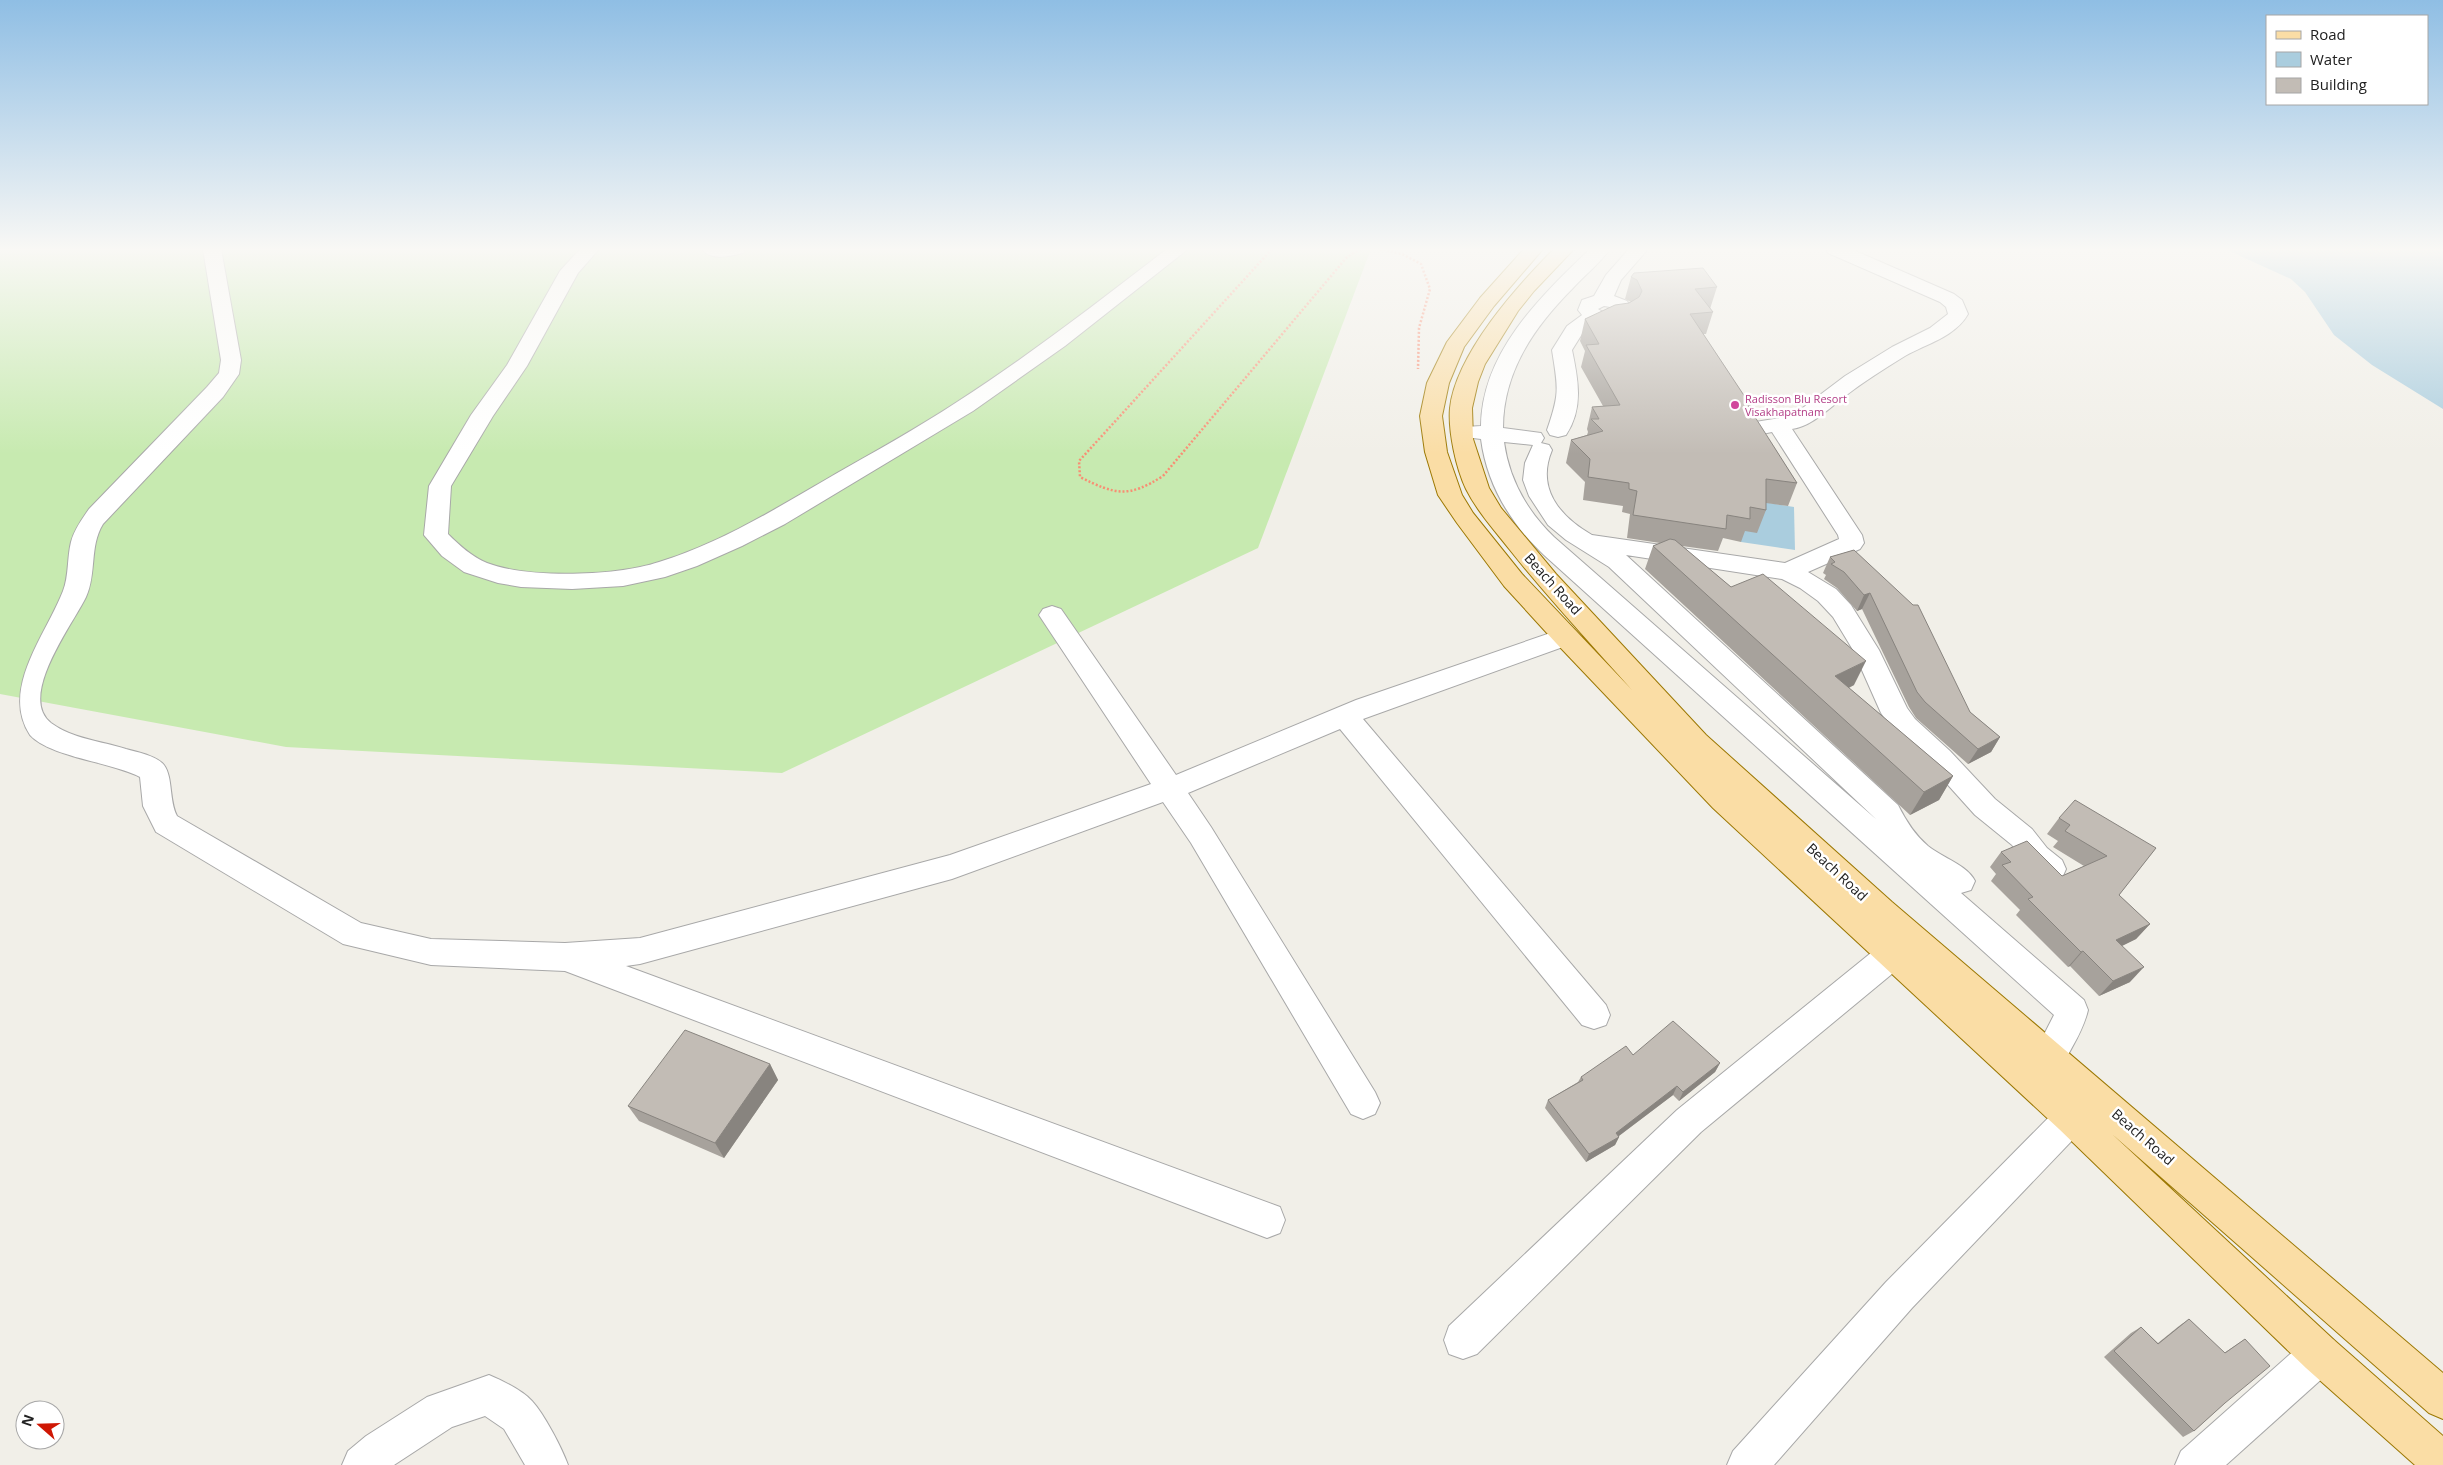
<svg xmlns="http://www.w3.org/2000/svg" width="2443" height="1465" font-family="'Open Sans',sans-serif">
  <style>
    .grass { fill: #c7eab0 }
    .water { fill: #aacdde }
    .lines { fill: none; stroke-linecap: round; stroke-linejoin: round }
    .minor-casing { stroke: #a8a8a8; stroke-width: 2 }
    .major-casing { stroke: #9c7803; stroke-width: 2 }
    .path { stroke: #f88e73; stroke-width: 2.5; stroke-dasharray: 2 2; stroke-linecap: butt }
    .minor { fill: #fff; fill-rule: evenodd }
    .major { fill: #fadda5; fill-rule: evenodd }
    .wall { fill: #a7a29c }
    .shaded-wall { fill: #88847f }
    .building { fill: #c2bcb5; stroke: #88847f }
    .hotel-dot { fill: #d1479c; stroke: #fff; stroke-width: 2 }
    .labels { text-anchor: middle; stroke-width: 5; stroke-linejoin: round; paint-order: stroke }
    .far-hotel-label { font-size: 11px; fill: #b23c85; stroke: #fff; text-anchor: start }
    .street-label { font-size: 14px; fill: #212121; stroke: #fff }
  </style>
  <rect width="100%" height="100%" fill="#f1efe8"/>
  <!-- grass -->
  <path class="grass" d="M0,249H1371L1258,548L782,773L286,747L0,694Z"/>
  <!-- water -->
  <g class="water">
    <path d="M2225,249H2443V409L2372,365L2334,335L2305,292L2291,279Z"/>
    <path d="M1757,501L1794,507L1795,550L1741,542V530Z"/>
  </g>
  <g class="lines">
    <!-- minor casing -->
    <g class="minor-casing">
      <g id="minor">
        <path d="M203,249H221L241,360L239,374L223,397L103,524C89,547 97,573 86,597C73,624 17,697 51,723C73,739 101,741 126,749C137,752 157,756 164,765C173,777 169,801 177,816L361,923L431,939L565,943L640,938L950,855L1151,784L1039,615L1043,609L1052,606L1061,609L1176,775L1356,700L1565,628L1574,631L1578,637L1574,643L1363,719L1606,1005L1610,1015L1606,1025L1594,1029L1582,1025L1340,729L1188,793L1211,827L1375,1092L1380,1103L1375,1114L1363,1119L1351,1114L1191,843L1163,802L952,879L640,964L626,966L1280,1207L1285,1220L1280,1233L1267,1238L565,971L431,965L343,944L156,832L143,806L140,777C111,762 50,757 30,735C0,689 46,635 63,591C69,576 67,558 71,542C74,530 82,519 89,509L207,387L219,373L221,360Z"/>
        <path d="M580,249H599L578,273L527,366L493,416L451,486L448,534C459,545 472,557 487,563C529,579 617,576 659,562C721,543 777,508 832,476C874,452 916,429 957,402C1030,355 1098,302 1167,249H1188L1065,346L973,411L785,524L742,546L697,566L665,577L623,586L572,589L521,587L498,583L464,572L442,556L424,535L429,486L471,415L507,365L560,271Z"/>
        <path d="M702,249H745L743,253C731,256 710,261 702,249Z"/>
        <path d="M1590,249H1610C1600,263 1585,275 1573,288C1534,327 1503,372 1503,428L1541,433L1544,438L1541,443L1533,445L1504,442C1509,479 1527,511 1554,537L1877,820L1609,567L1566,540L1548,525L1529,496L1523,480L1525,463L1533,445L1541,443L1549,445L1552,450C1536,488 1559,516 1592,535L1785,563L1839,539L1838,535L1772,432L1757,435L1749,433L1746,428L1749,423L1792,416L1845,376L1892,347L1930,328L1948,314L1946,307L1940,302L1828,253L1826,249H1851L1954,294L1962,300L1968,314C1955,337 1926,344 1905,356C1884,369 1863,382 1844,397C1828,409 1812,426 1792,429L1862,535L1864,543L1860,549L1808,572L1836,589L1851,605L1879,650L1907,708L1915,719L1950,751L1995,799L2032,829L2047,848L2062,860L2066,869L2062,878L2051,881L2040,878L2025,864L2012,845L1975,815L1930,765L1895,733L1881,713L1853,650L1833,617L1818,601L1800,588L1782,579L1626,555L1898,805C1906,821 1915,835 1928,846C1943,858 1967,865 1975,881L1971,890L1961,893L2084,1000L2088,1010C2083,1032 2071,1047 2062,1067L2050,1071L2038,1067L2033,1056L2054,1015L1544,555C1511,524 1487,485 1481,439L1465,437L1462,432L1465,427L1481,426C1482,352 1540,297 1590,249Z"/>
        <path d="M1629,249H1648L1621,280L1614,296L1627,301L1635,314L1628,321L1616,325L1596,323L1582,334L1572,350C1578,379 1584,408 1566,435L1558,437L1550,435L1547,430C1560,393 1558,388 1552,350L1567,326L1582,315L1578,310L1582,300L1594,296L1606,275ZM1604,306L1610,307L1615,312L1606,314L1598,309Z"/>
        <path d="M1893,941L1904,944L1909,954L1904,964L1701,1132L1477,1354L1463,1359L1449,1354L1444,1340L1449,1326L1677,1110L1882,944Z"/>
        <path d="M2071,1102L2083,1107L2088,1118L2083,1129L1912,1308L1774,1465H1727L1733,1451L1886,1282L2059,1107Z"/>
        <path d="M2320,1335L2334,1340L2339,1354L2334,1368L2226,1465H2175L2181,1451L2306,1340Z"/>
        <path d="M489,1375C503,1381 522,1390 532,1401C544,1414 562,1448 568,1465H525L504,1429L485,1416L452,1427L394,1465H342L348,1451L366,1436L427,1397Z"/>
      </g>
    </g>
    <!-- major casing -->
    <g class="major-casing">
      <path id="major" d="M1524,249H1543L1494,306L1464,347L1449,383L1442,416L1447,452L1462,495L1473,513L1522,574L1632,690C1591,644 1549,599 1510,550C1495,531 1477,511 1466,489C1456,468 1448,431 1450,408C1456,354 1517,286 1554,249H1574L1534,291L1518,311L1485,364L1478,382L1472,408L1473,439L1489,488L1501,508L1556,574L1706,735L1892,902L2443,1373V1419L2429,1413L2112,1134L2334,1340L2443,1436V1465H2415L2306,1368L2059,1129L1713,808L1556,643L1504,586L1457,523L1438,495L1425,452L1420,416L1427,383L1447,342L1480,298Z"/>
    </g>
    <!-- path -->
    <g class="path">
      <path d="M1272,249L1079,461L1080,477C1116,495 1128,498 1163,476L1347,257L1361,249"/>
      <path d="M1379,249L1402,254L1421,264L1430,289L1419,328L1418,369"/>
    </g>
    <!-- minor -->
    <use href="#minor" class="minor"/>
    <!-- major -->
    <use href="#major" class="major"/>
  </g>
  <!-- wall -->
  <g class="wall">
    <path d="M1631,277L1717,287L1710,309L1713,312L1706,334H1703L1751,406L1750,410L1797,483L1788,506L1766,503V510L1757,533L1745,531L1741,542L1723,538L1718,551L1682,546L1731,587L1854,685L1849,688L1953,776L1939,800L1910,815L1645,569L1653,546L1660,543L1627,538L1630,514L1622,512L1623,506L1583,500L1585,482L1566,463L1571,440L1587,435L1588,432L1587,429L1592,407L1603,406L1581,367L1585,351L1580,341L1585,319L1631,302L1625,299Z"/>
    <path d="M1854,550L1970,712L2000,737L1991,752L1968,764L1916,718L1909,707L1862,609L1857,611L1837,588L1824,579L1826,575L1823,573L1830,557Z"/>
    <path d="M2059,818L2156,848L2119,895L2150,924L2136,939L2122,946L2130,982L2099,996L2070,966L2068,967L2016,915L2020,910L1991,881L1996,874L1990,867L2001,852L2062,876L2084,866L2053,847L2058,841L2047,834Z"/>
    <path d="M1633,1055L1720,1063L1715,1072L1679,1101L1673,1095L1619,1136V1137L1615,1145L1586,1162L1545,1108L1548,1100L1578,1082L1581,1077Z"/>
    <path d="M770,1064L778,1080L724,1158L639,1121L628,1106Z"/>
    <path d="M2189,1319L2224,1353L2245,1339L2225,1403L2194,1431L2183,1437L2104,1357L2131,1333L2141,1327L2158,1343L2179,1326Z"/>
  </g>
  <!-- shaded-wall -->
  <g class="shaded-wall">
    <path d="M1870,593L1862,609L1857,611L1864,595Z"/>
    <path d="M1866,661L1854,685L1824,699L1835,676Z"/>
    <path d="M2000,737L1991,752L1968,764L1978,749Z"/>
    <path d="M1953,776L1939,800L1910,815L1924,792Z"/>
    <path d="M2150,924L2136,939L2103,955L2116,940Z"/>
    <path d="M2083,951L2070,966L2068,967L2081,952Z"/>
    <path d="M2144,967L2130,982L2099,996L2113,981Z"/>
    <path d="M1720,1063L1715,1072L1679,1101L1683,1092Z"/>
    <path d="M770,1064L778,1080L724,1158L715,1143Z"/>
    <path d="M1677,1086L1673,1095L1612,1141L1616,1133Z"/>
    <path d="M1619,1137L1615,1145L1586,1162L1589,1154Z"/>
  </g>
  <!-- building -->
  <g class="building">
    <path d="M1703,268L1717,287L1695,289L1713,312L1690,314L1751,406H1748L1797,483L1766,479V510L1750,507V519L1727,515L1726,529L1633,515L1637,491L1629,489V483L1588,477L1590,459L1571,440L1603,431L1591,419H1599L1592,407L1620,405L1586,345L1599,344L1585,319L1615,305L1629,303L1639,297L1642,291L1637,280L1631,277L1634,273Z"/>
    <path d="M1670,539L1675,540L1731,587L1763,574L1866,661L1835,676L1953,776L1924,792L1653,546Z"/>
    <path d="M1854,550L1913,605H1918L1970,712L2000,737L1978,749L1925,702L1917,692L1870,593L1864,595L1844,572L1831,564L1835,562L1830,557Z"/>
    <path d="M2075,800L2156,848L2119,895L2150,924L2116,940L2144,967L2113,981L2083,951L2081,952L2028,899L2033,897L2002,865L2011,862L2001,852L2027,841L2062,876L2107,856L2065,831L2070,825L2059,818Z"/>
    <path d="M1673,1021L1720,1063L1683,1092L1677,1086L1616,1133L1619,1137L1589,1154L1548,1100L1583,1080L1581,1077L1626,1046L1633,1055Z"/>
    <path d="M685,1030L770,1064L715,1143L628,1106Z"/>
    <path d="M2189,1319L2225,1353L2245,1339L2270,1366L2225,1403L2194,1431L2114,1351L2141,1327L2158,1344Z"/>
  </g>
  <!-- sky -->
  <linearGradient id="sky" x2="0" y2="1"><stop stop-color="#8fbee4"/><stop offset="0.55" stop-color="#f9f8f5"/><stop offset="1" stop-color="#f9f8f5" stop-opacity="0"/></linearGradient>
  <rect width="2443" height="454" fill="url(#sky)"/>
  <!-- markers -->
  <circle class="hotel-dot" cx="1735" cy="405" r="5"/>
  <g class="labels">
    <!-- far-hotel labels -->
    <g class="far-hotel-label">
      <text x="1745" y="403">Radisson Blu Resort<tspan x="1745" dy="13">Visakhapatnam</tspan></text>
    </g>
    <!-- street labels -->
    <g class="street-label">
      <text transform="translate(1553 584) rotate(48)" y="5">Beach Road</text>
      <text transform="translate(1837 872) rotate(43)" y="5">Beach Road</text>
      <text transform="translate(2143 1137) rotate(41)" y="5">Beach Road</text>
    </g>
  </g>
  <!-- legend -->
  <rect x="2266" y="15" width="162" height="90" fill="#ffffff" stroke="#a6a6a6"/>
  <rect x="2276" y="31" width="25" height="8" fill="#fadda5" stroke="#a6a6a6"/>
  <text x="2310" y="40" font-size="15" fill="#212121">Road</text>
  <rect x="2276" y="52" width="25" height="15" fill="#aacdde" stroke="#a6a6a6"/>
  <text x="2310" y="65" font-size="15" fill="#212121">Water</text>
  <rect x="2276" y="78" width="25" height="15" fill="#c2bcb5" stroke="#a6a6a6"/>
  <text x="2310" y="90" font-size="15" fill="#212121">Building</text>
  <!-- north arrow -->
  <g transform="translate(40 1425) rotate(290)"><circle r="24" fill="#ffffff" stroke="#a6a6a6"/>
  <path d="M0-4L9 19L0 12L-9 19Z" fill="#cf1704"/>
  <text y="-8" font-size="14" font-weight="bold" text-anchor="middle" fill="#212121">N</text>
  </g>
</svg>
